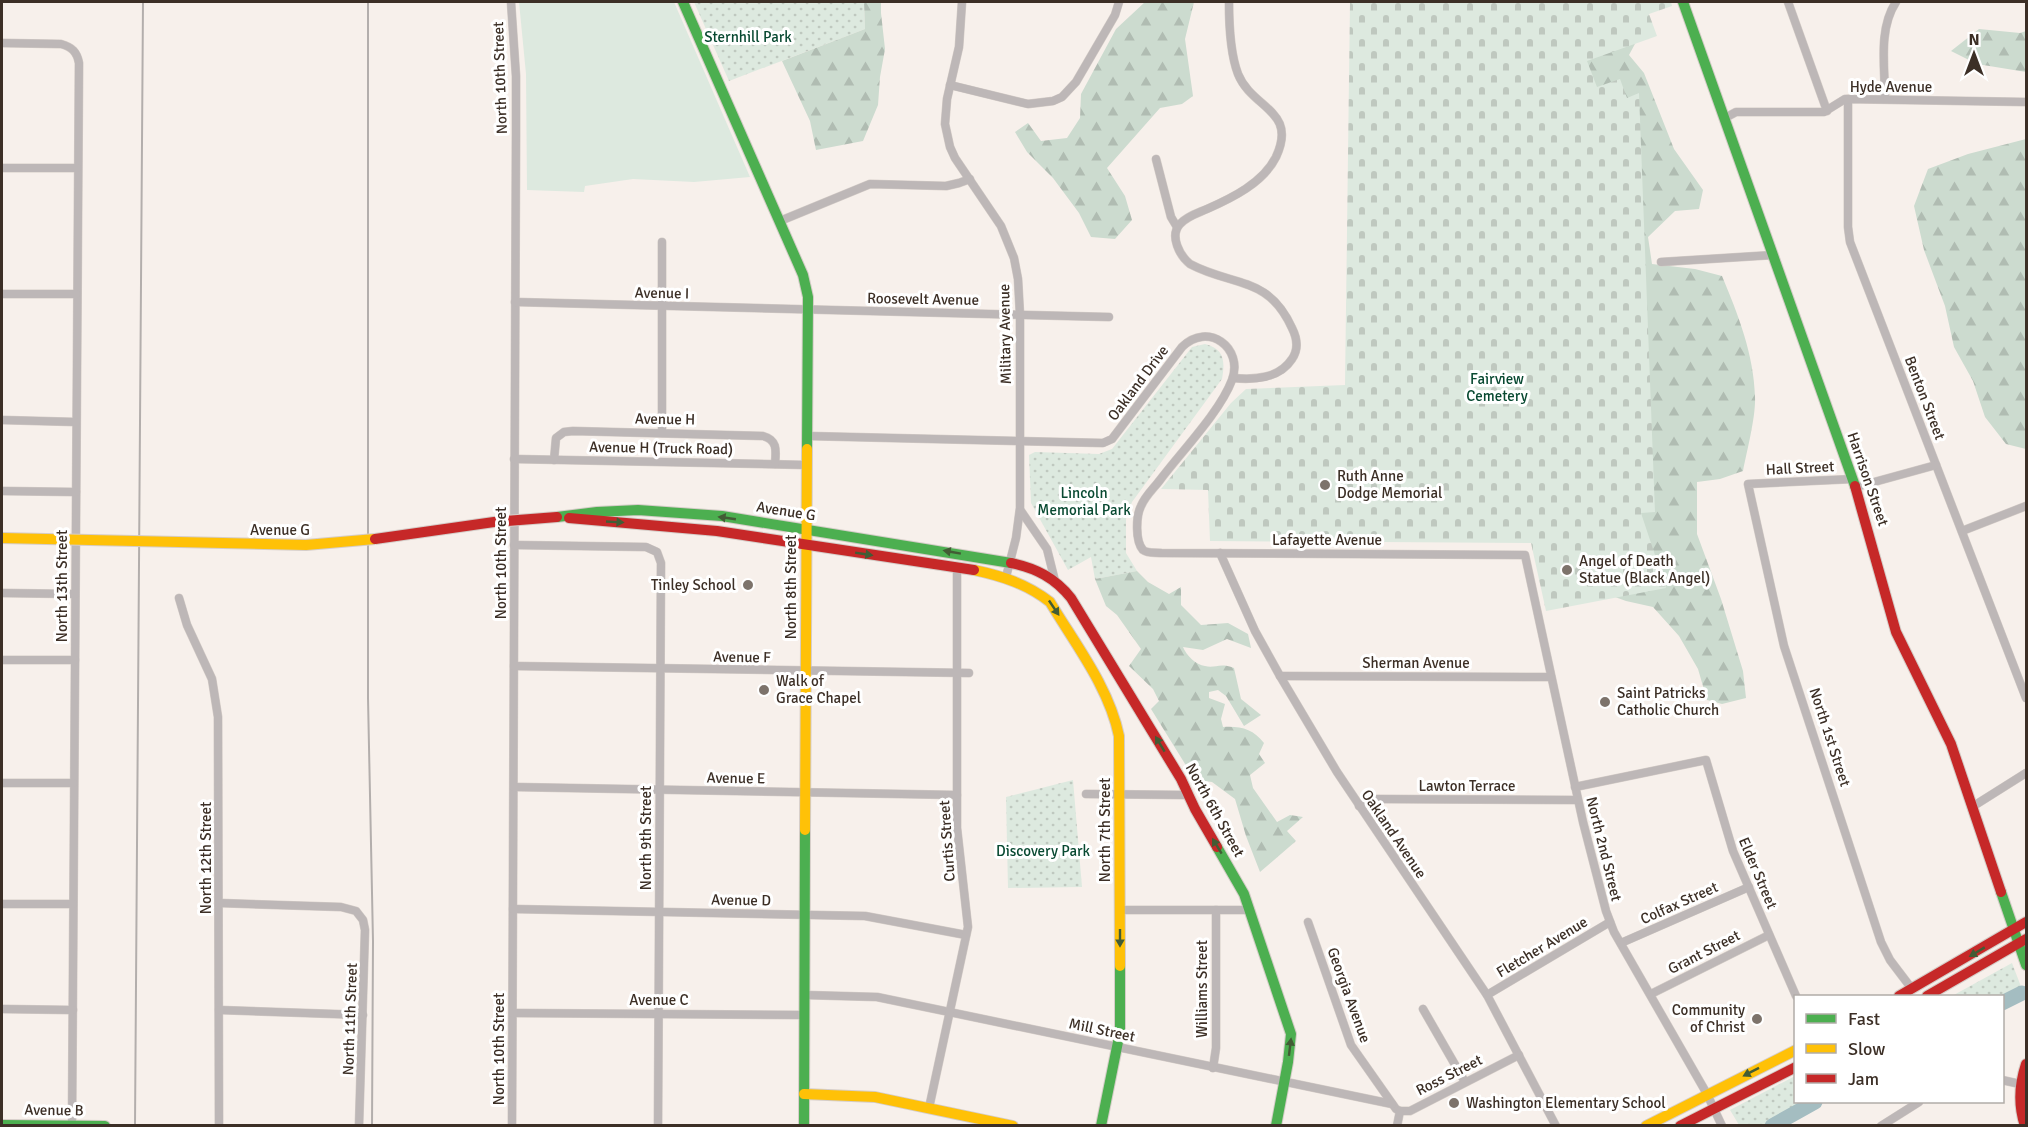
<svg xmlns="http://www.w3.org/2000/svg" width="2028" height="1127" font-family="Signika,sans-serif">
  <style>
    .grass { fill: url(#grass-dots) }
    .forest { fill: url(#forest-firs) }
    .cemetery { fill: url(#cemetery-stones) }
    .garden { fill: #dde9df }
    .lines { fill: none; stroke-linecap: round; stroke-linejoin: round }
    .river { stroke: #a4bdc1; stroke-width: 15 }
    .street-casing { stroke: #d5cdc8; stroke-width: 9 }
    .fast-casing { stroke: #d5cdc8; stroke-width: 12 }
    .slow-casing { stroke: #d5cdc8; stroke-width: 12 }
    .jam-casing { stroke: #d5cdc8; stroke-width: 12 }
    .street { stroke: #bdb7b7; stroke-width: 8 }
    .fast { stroke: #4caf50; stroke-width: 10 }
    .slow { stroke: #ffc107; stroke-width: 10 }
    .jam { stroke: #c62828; stroke-width: 10 }
    .rail { stroke: #b3aeac; stroke-width: 2 }
    .slow-bridge-casing { stroke: #d5cdc8; stroke-width: 12; stroke-linecap: butt }
    .jam-bridge-casing { stroke: #d5cdc8; stroke-width: 12; stroke-linecap: butt }
    .slow-bridge { stroke: #ffc107; stroke-width: 10 }
    .jam-bridge { stroke: #c62828; stroke-width: 10 }
    .oneway { fill: #425c35 }
    .poi-dot { fill: #7d736b; stroke: #fff; stroke-width: 2 }
    .labels { text-anchor: middle; stroke-width: 6; stroke-linejoin: round; paint-order: stroke }
    .park-label { font-size: 15px; fill: #084931; stroke: #fff }
    .street-label { font-size: 15px; fill: #3c2f26; stroke: #fff }
    .poi-label { font-size: 15px; fill: #3c2f26; stroke: #fff; text-anchor: start }
  </style>
  <defs>
    <pattern id="grass-dots" width="8" height="8" patternUnits="userSpaceOnUse" patternTransform="scale(1.5)"><rect width="8" height="8" fill="#dde9df"/><path d="M2 2h.1M6 6h.1" fill="none" stroke="#bfc8bf" stroke-width="1.8" stroke-linecap="round"/></pattern>
    <pattern id="forest-firs" width="22" height="20" patternUnits="userSpaceOnUse" patternTransform="scale(1.5)"><rect width="22" height="20" fill="#ccdbcf"/><path d="M5 1l3.5 6h-7zM16 11l3.5 6h-7z" fill="#b0bcb2"/></pattern>
    <pattern id="cemetery-stones" width="16" height="16" patternUnits="userSpaceOnUse" patternTransform="scale(1.5)"><rect width="16" height="16" fill="#dde9df"/><path d="M2 7V4a2 2 0 0 1 4 0v3zM10 15v-3a2 2 0 0 1 4 0v3z" fill="#bfc8bf"/></pattern>
  </defs>
  <rect width="100%" height="100%" fill="#f7f0eb"/>
  <!-- grass -->
  <g class="grass">
    <path d="M694,2H864L865,29L729,81Z"/>
    <path d="M1205,344C1225,349 1225,362 1222,379L1132,502L1126,519V553L1137,571L1095,579L1091,557L1068,570L1031,503L1029,455L1035,452L1099,454L1112,449L1192,347Z"/>
    <path d="M1073,780L1082,887L1008,888L1006,797Z"/>
    <path d="M2012,963L2025,997L2003,1005L2002,996H1952Z"/>
    <path d="M1795,1076L1796,1102H1821L1780,1125H1739L1730,1110Z"/>
  </g>
  <!-- forest -->
  <g class="forest">
    <path d="M864,2H881V13L885,49L880,77L878,105L863,141L816,150L810,121L782,61L865,29Z"/>
    <path d="M1145,2H1194L1185,39L1193,96L1182,104L1160,108L1107,168L1125,196L1132,220L1115,239L1091,237L1079,213L1053,178L1027,152L1015,132L1028,123L1041,141L1067,138L1080,118L1081,94L1116,29Z"/>
    <path d="M1642,2L1643,29L1629,55L1644,73L1674,149L1703,190L1699,209L1675,211L1648,237L1652,264L1695,269L1722,276C1738,314 1754,355 1755,397C1756,416 1747,451 1743,471L1720,479L1697,482V534L1721,599L1743,671L1746,698L1722,704L1707,700L1698,669L1679,636L1653,607L1626,601L1604,593L1429,116Z"/>
    <path d="M1979,29L2020,33L2026,31V72L1977,64L1951,51Z"/>
    <path d="M2026,139V449L2006,444L1985,417L1973,381L1954,347L1945,306L1924,250L1914,206L1928,169L1968,154Z"/>
    <path d="M1137,571L1148,582L1169,594L1181,587V605L1201,625L1228,623L1248,634L1251,648L1227,639L1203,650L1183,647C1186,655 1196,665 1205,666C1215,669 1219,662 1234,668L1241,699L1261,715L1244,726L1226,696L1218,690L1209,692V698L1225,704L1221,719L1223,727C1241,726 1253,729 1264,743L1259,754L1265,763L1250,775L1253,788L1277,822L1290,815L1303,817L1287,831L1296,841L1260,872L1246,836L1235,799L1212,782L1195,780L1151,709L1159,701L1153,689L1129,666L1141,649L1117,615L1106,606L1095,579Z"/>
  </g>
  <!-- cemetery -->
  <path class="cemetery" d="M1350,2H1671L1672,6L1649,14L1657,36L1587,61L1597,87L1620,79L1627,98L1639,93L1655,512L1641,513L1666,588L1546,611L1531,543L1210,541L1208,490L1161,489L1231,403L1246,389L1345,385Z"/>
  <!-- garden -->
  <path class="garden" d="M519,2H674L750,177L694,182L633,179L585,186L584,192L527,190L526,74Z"/>
  <g class="lines">
    <!-- river -->
    <g class="river">
      <path d="M2002,1003L2022,993"/>
      <path d="M1772,1126L1815,1102"/>
    </g>
    <!-- street casing -->
    <g class="street-casing">
      <g id="street">
        <path d="M511,2L516,76V134L512,1126"/>
        <path d="M962,2L959,47L947,99L945,124L950,147L955,158L1001,226L1014,258L1018,279L1020,315V508L1016,538L1006,577"/>
        <path d="M1229,2C1229,24 1230,53 1238,74C1252,109 1298,110 1276,157C1263,183 1232,198 1207,209C1198,213 1187,216 1180,224C1169,236 1180,256 1190,264C1233,287 1268,275 1292,328C1297,338 1299,349 1292,359C1279,379 1254,380 1233,378"/>
        <path d="M1788,2L1827,111"/>
        <path d="M2,43L61,44C72,47 77,52 79,63L72,1126"/>
        <path d="M950,85L1028,104L1053,101L1062,97L1076,82L1115,15L1119,2"/>
        <path d="M1848,99V227L1850,242L2026,698"/>
        <path d="M1885,99C1885,68 1878,29 1896,2"/>
        <path d="M1725,118L1736,112H1824L1845,99L2026,102"/>
        <path d="M1156,159L1171,217L1177,227"/>
        <path d="M2,168H77"/>
        <path d="M780,221L870,184L946,186L959,183L970,179"/>
        <path d="M1661,262L1773,255"/>
        <path d="M2,294H76"/>
        <path d="M515,302L1109,317"/>
        <path d="M2,420L76,422"/>
        <path d="M662,433V242"/>
        <path d="M808,436L1103,443L1112,439L1182,347C1208,321 1244,348 1232,380C1220,412 1181,452 1160,480C1154,488 1145,496 1141,506C1136,516 1135,541 1143,550C1148,554 1156,552 1161,553L1525,555L1583,822L1606,911L1614,932L1707,1094L1722,1126"/>
        <path d="M514,459L807,465"/>
        <path d="M554,460L556,438L564,432L573,431L763,436C778,440 776,451 775,464"/>
        <path d="M1853,479L1748,484L1784,646L1881,942L1890,960L1912,989"/>
        <path d="M1856,487L1936,465"/>
        <path d="M2,491L76,492"/>
        <path d="M1021,511L1047,549L1055,581"/>
        <path d="M1962,531L2026,506"/>
        <path d="M514,545L646,547L657,552L661,563L658,1126"/>
        <path d="M1220,553L1255,631L1280,676L1337,772L1487,995L1556,1126"/>
        <path d="M2,593L75,594"/>
        <path d="M179,598L187,625L212,679L218,717L219,1126"/>
        <path d="M2,660H75"/>
        <path d="M514,666L969,673"/>
        <path d="M1280,676L1551,677"/>
        <path d="M2,783H73"/>
        <path d="M514,787L957,795"/>
        <path d="M1575,787L1706,760L1733,851L1796,996"/>
        <path d="M1086,794L1187,795"/>
        <path d="M1359,806L1370,799H1377L1577,800"/>
        <path d="M1972,807L2026,773"/>
        <path d="M219,903L341,907L356,911L363,920L365,930L359,1126"/>
        <path d="M2,904H73"/>
        <path d="M513,909L865,916L966,935"/>
        <path d="M1120,910H1250"/>
        <path d="M1308,922L1351,1045L1396,1109L1400,1111H1410L1519,1055"/>
        <path d="M1621,943L1749,887"/>
        <path d="M1651,994L1769,935"/>
        <path d="M805,995L877,997L1392,1104"/>
        <path d="M1487,995L1610,922"/>
        <path d="M2,1009L73,1010"/>
        <path d="M1423,1009L1465,1082"/>
        <path d="M219,1010L363,1015"/>
        <path d="M513,1013L805,1015"/>
        <path d="M1213,1068L1216,1048V910"/>
        <path d="M2002,1080L2020,1084"/>
        <path d="M929,1108L968,927L957,828V568"/>
        <path d="M1397,1126L1400,1111"/>
        <path d="M1881,1126L1919,1102"/>
      </g>
    </g>
    <!-- fast casing -->
    <g class="fast-casing">
      <g id="fast">
        <path d="M683,2L803,275L808,297L807,449"/>
        <path d="M1683,2L1855,486"/>
        <path d="M557,517L597,512L638,510L722,516L1011,563"/>
        <path d="M1217,847L1244,894L1291,1034L1288,1062L1276,1126"/>
        <path d="M2001,892L2026,965"/>
        <path d="M2,1125L105,1126"/>
        <path d="M804,1126L805,830"/>
        <path d="M1101,1126L1120,1032V966"/>
      </g>
    </g>
    <!-- slow casing -->
    <g class="slow-casing">
      <g id="slow">
        <path d="M974,570C1002,576 1027,584 1050,602C1075,644 1109,687 1119,736L1120,966"/>
        <path d="M805,830L807,449"/>
        <path d="M804,1094L875,1097L1013,1126"/>
        <path d="M1646,1126L1796,1050"/>
      </g>
    </g>
    <!-- jam casing -->
    <g class="jam-casing">
      <g id="jam">
        <path d="M1855,486L1896,632L1951,744L2001,892"/>
        <path d="M569,518L717,531L974,570"/>
        <path d="M1011,563C1036,568 1055,578 1071,598L1181,779L1195,809L1217,847"/>
        <path d="M1899,996L2026,922"/>
        <path d="M1927,996L2026,939"/>
        <path d="M1680,1126L1796,1067"/>
        <path d="M2025,1126C2018,1105 2019,1085 2026,1064"/>
      </g>
    </g>
    <!-- street -->
    <use href="#street" class="street"/>
    <!-- fast -->
    <use href="#fast" class="fast"/>
    <!-- slow -->
    <use href="#slow" class="slow"/>
    <!-- jam -->
    <use href="#jam" class="jam"/>
    <!-- rail -->
    <g class="rail">
      <path d="M368,2V698L373,941L372,1126"/>
      <path d="M135,1126L143,2"/>
    </g>
    <!-- slow-bridge casing -->
    <g class="slow-bridge-casing">
      <path id="slow-bridge" d="M2,538L306,545L375,539"/>
    </g>
    <!-- jam-bridge casing -->
    <g class="jam-bridge-casing">
      <path id="jam-bridge" d="M375,539L494,522L557,517"/>
    </g>
    <!-- slow-bridge -->
    <use href="#slow-bridge" class="slow-bridge"/>
    <!-- jam-bridge -->
    <use href="#jam-bridge" class="jam-bridge"/>
  </g>
  <!-- one-way arrows -->
  <defs><path id="oneway-solid" d="M-6-.8H1V-3.2L6.5 0L1 3.2V.8H-6Z" transform="scale(1.5)"/></defs>
  <g class="oneway">
    <use href="#oneway-solid" transform="translate(727 518) rotate(-172)"/>
    <use href="#oneway-solid" transform="translate(615 522) rotate(3)"/>
    <use href="#oneway-solid" transform="translate(952 552) rotate(-170)"/>
    <use href="#oneway-solid" transform="translate(864 554) rotate(9)"/>
    <use href="#oneway-solid" transform="translate(1054 608) rotate(56)"/>
    <use href="#oneway-solid" transform="translate(1160 744) rotate(-121)"/>
    <use href="#oneway-solid" transform="translate(1217 846) rotate(-121)"/>
    <use href="#oneway-solid" transform="translate(1120 938) rotate(90)"/>
    <use href="#oneway-solid" transform="translate(1977 952) rotate(149)"/>
    <use href="#oneway-solid" transform="translate(1290 1047) rotate(-83)"/>
    <use href="#oneway-solid" transform="translate(1751 1072) rotate(153)"/>
  </g>
  <!-- markers -->
  <g class="poi-dot">
    <circle cx="1325" cy="485" r="6"/>
    <circle cx="1567" cy="570" r="6"/>
    <circle cx="748" cy="585" r="6"/>
    <circle cx="764" cy="690" r="6"/>
    <circle cx="1605" cy="702" r="6"/>
    <circle cx="1757" cy="1019" r="6"/>
    <circle cx="1454" cy="1103" r="6"/>
  </g>
  <g class="labels">
    <!-- park labels -->
    <g class="park-label">
      <text x="748" y="42">Sternhill Park</text>
      <text x="1497" y="384">Fairview<tspan x="1497" dy="17">Cemetery</tspan></text>
      <text x="1084" y="498">Lincoln<tspan x="1084" dy="17">Memorial Park</tspan></text>
      <text x="1043" y="856">Discovery Park</text>
    </g>
    <!-- street labels -->
    <g class="street-label">
      <text transform="translate(500 78) rotate(-92)" y="5">North 10th Street</text>
      <text x="1891" y="92">Hyde Avenue</text>
      <text transform="translate(662 293) rotate(1)" y="5">Avenue I</text>
      <text transform="translate(923 299) rotate(1)" y="5">Roosevelt Avenue</text>
      <text transform="translate(1005 334) rotate(-91)" y="5">Military Avenue</text>
      <text transform="translate(1138 383) rotate(-53)" y="5">Oakland Drive</text>
      <text transform="translate(1925 398) rotate(69)" y="5">Benton Street</text>
      <text transform="translate(665 419) rotate(1)" y="5">Avenue H</text>
      <text transform="translate(661 448) rotate(1)" y="5">Avenue H (Truck Road)</text>
      <text transform="translate(1800 468) rotate(-3)" y="5">Hall Street</text>
      <text transform="translate(1868 479) rotate(71)" y="5">Harrison Street</text>
      <text transform="translate(786 511) rotate(9)" y="5">Avenue G</text>
      <text x="280" y="535">Avenue G</text>
      <text x="1327" y="545">Lafayette Avenue</text>
      <text transform="translate(501 563) rotate(-90)" y="5">North 10th Street</text>
      <text transform="translate(62 586) rotate(-90)" y="5">North 13th Street</text>
      <text transform="translate(791 587) rotate(-90)" y="5">North 8th Street</text>
      <text transform="translate(742 657) rotate(1)" y="5">Avenue F</text>
      <text x="1416" y="668">Sherman Avenue</text>
      <text transform="translate(1830 737) rotate(72)" y="5">North 1st Street</text>
      <text transform="translate(736 778) rotate(1)" y="5">Avenue E</text>
      <text x="1467" y="791">Lawton Terrace</text>
      <text transform="translate(1215 810) rotate(61)" y="5">North 6th Street</text>
      <text transform="translate(1105 830) rotate(-90)" y="5">North 7th Street</text>
      <text transform="translate(1394 834) rotate(56)" y="5">Oakland Avenue</text>
      <text transform="translate(646 838) rotate(-90)" y="5">North 9th Street</text>
      <text transform="translate(947 841) rotate(-94)" y="5">Curtis Street</text>
      <text transform="translate(1604 849) rotate(76)" y="5">North 2nd Street</text>
      <text transform="translate(206 858) rotate(-90)" y="5">North 12th Street</text>
      <text transform="translate(1758 873) rotate(67)" y="5">Elder Street</text>
      <text transform="translate(741 900) rotate(1)" y="5">Avenue D</text>
      <text transform="translate(1679 903) rotate(-24)" y="5">Colfax Street</text>
      <text transform="translate(1542 947) rotate(-31)" y="5">Fletcher Avenue</text>
      <text transform="translate(1704 952) rotate(-27)" y="5">Grant Street</text>
      <text transform="translate(1202 989) rotate(-90)" y="5">Williams Street</text>
      <text transform="translate(1349 995) rotate(70)" y="5">Georgia Avenue</text>
      <text x="659" y="1005">Avenue C</text>
      <text transform="translate(350 1019) rotate(-88)" y="5">North 11th Street</text>
      <text transform="translate(1102 1030) rotate(12)" y="5">Mill Street</text>
      <text transform="translate(499 1049) rotate(-90)" y="5">North 10th Street</text>
      <text transform="translate(1449 1075) rotate(-27)" y="5">Ross Street</text>
      <text transform="translate(54 1110) rotate(1)" y="5">Avenue B</text>
    </g>
    <!-- poi labels -->
    <g class="poi-label">
      <text x="1337" y="481">Ruth Anne<tspan x="1337" dy="17">Dodge Memorial</tspan></text>
      <text x="1579" y="566">Angel of Death<tspan x="1579" dy="17">Statue (Black Angel)</tspan></text>
      <text x="736" y="590" text-anchor="end">Tinley School</text>
      <text x="776" y="686">Walk of<tspan x="776" dy="17">Grace Chapel</tspan></text>
      <text x="1617" y="698">Saint Patricks<tspan x="1617" dy="17">Catholic Church</tspan></text>
      <text x="1745" y="1015" text-anchor="end">Community<tspan x="1745" dy="17">of Christ</tspan></text>
      <text x="1466" y="1108">Washington Elementary School</text>
    </g>
  </g>
  <!-- border -->
  <rect width="2028" height="1127" fill="none" stroke="#3c2f26" stroke-width="6"/>
  <!-- legend -->
  <rect x="1794" y="995" width="210" height="108" fill="#ffffff" stroke="#b1aca8" stroke-width="1.5"/>
  <rect x="1806" y="1014" width="30" height="9" fill="#4caf50" stroke="#b1aca8" stroke-width="1.5"/>
  <text x="1848" y="1025" font-size="18" fill="#3c2f26">Fast</text>
  <rect x="1806" y="1044" width="30" height="9" fill="#ffc107" stroke="#b1aca8" stroke-width="1.5"/>
  <text x="1848" y="1055" font-size="18" fill="#3c2f26">Slow</text>
  <rect x="1806" y="1074" width="30" height="9" fill="#c62828" stroke="#b1aca8" stroke-width="1.5"/>
  <text x="1848" y="1085" font-size="18" fill="#3c2f26">Jam</text>
  <!-- north arrow -->
  <g transform="translate(1974 54)" stroke="#ffffff" stroke-width="4.5" paint-order="stroke">
  <path d="M0-4.5L10 22L0 15L-10 22Z" fill="#3c2f26"/>
  <text y="-9" font-size="16" font-weight="bold" text-anchor="middle" fill="#3c2f26">N</text>
  </g>
</svg>
